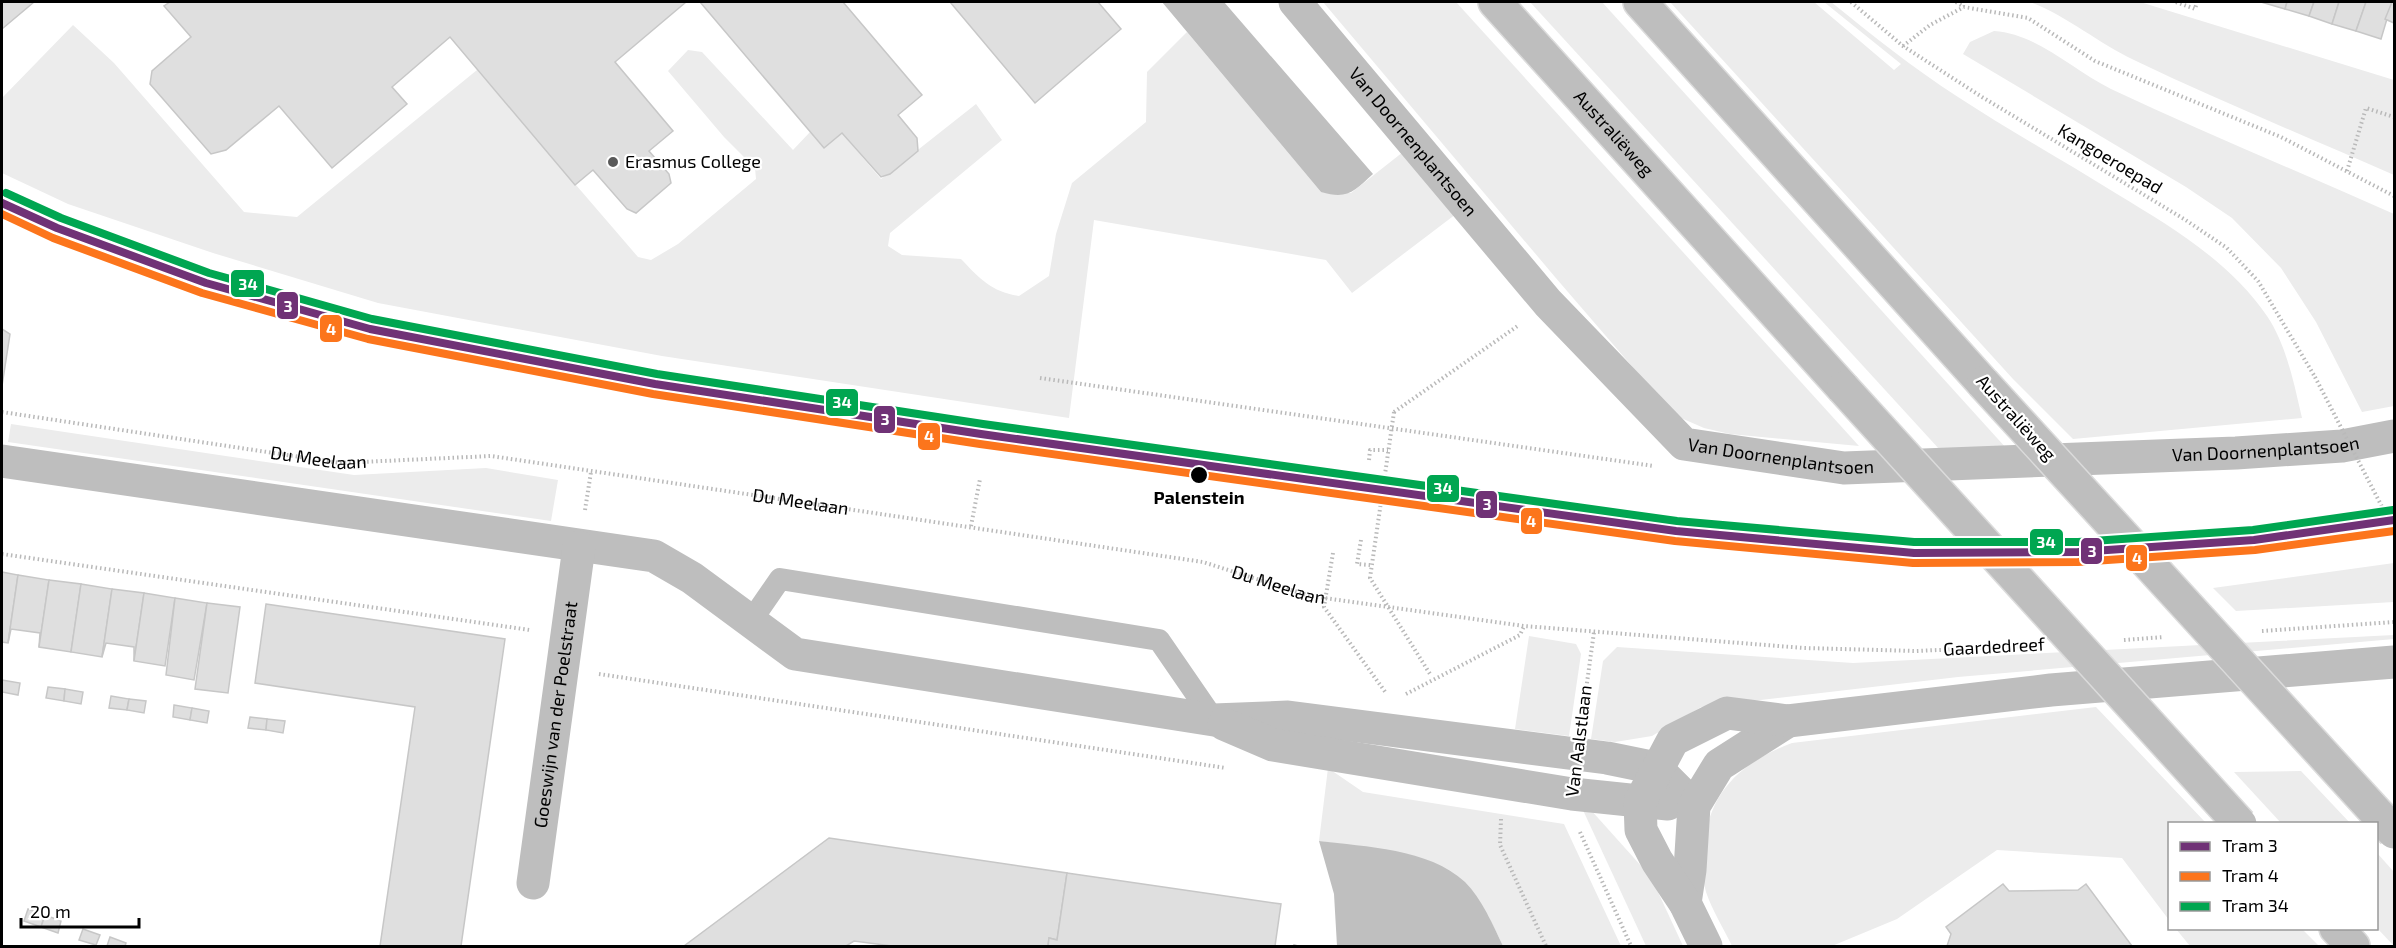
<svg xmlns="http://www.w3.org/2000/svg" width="2396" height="948" font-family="'Exo 2',sans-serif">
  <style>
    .green { fill: #ececec }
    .water { fill: #bfbfbf }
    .building { fill: #dfdfdf; stroke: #c7c7c7; stroke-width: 1.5 }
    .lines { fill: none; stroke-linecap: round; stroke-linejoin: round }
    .primary-casing { stroke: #dbdbdb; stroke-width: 36 }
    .path { stroke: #b9b9b9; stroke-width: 4; stroke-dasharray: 1.5 3; stroke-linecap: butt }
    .service { stroke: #bebebe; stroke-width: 22 }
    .minor { stroke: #bebebe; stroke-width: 33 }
    .tertiary { stroke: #bebebe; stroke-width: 33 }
    .primary { stroke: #bebebe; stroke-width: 33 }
    .primary-bridge-casing { stroke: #dbdbdb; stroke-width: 36; stroke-linecap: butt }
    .path-bridge { stroke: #b9b9b9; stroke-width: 4; stroke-dasharray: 1.5 3; stroke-linecap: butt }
    .primary-bridge { stroke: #bebebe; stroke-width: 33 }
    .tram-1-casing { stroke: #fff; stroke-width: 12 }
    .tram-2-casing { stroke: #fff; stroke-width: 12 }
    .tram-3-casing { stroke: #fff; stroke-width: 12 }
    .tram-1 { stroke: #703276; stroke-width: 8 }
    .tram-2 { stroke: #fc751c; stroke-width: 8 }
    .tram-3 { stroke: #00a651; stroke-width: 8 }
    .poi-dot { fill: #595959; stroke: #fff; stroke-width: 2 }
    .stop-dot { fill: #000; stroke: #fff; stroke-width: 2 }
    .labels { text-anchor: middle; stroke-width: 4.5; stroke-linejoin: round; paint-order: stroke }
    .street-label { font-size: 18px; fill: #000; stroke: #fff }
    .poi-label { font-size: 18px; fill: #000; stroke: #fff; text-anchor: start }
    .stop-label { font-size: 18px; font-weight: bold; fill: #000; stroke: #fff }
    .line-badge { stroke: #fff; stroke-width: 2 }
    .badge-label { font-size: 16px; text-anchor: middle; font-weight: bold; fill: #fff }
  </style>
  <rect width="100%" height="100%" fill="#fff"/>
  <!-- green -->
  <g class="green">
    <path d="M1323,2H1456L1859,446L1730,434L1704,428L1681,418L1655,393L1555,277Z"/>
    <path d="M1530,2H1602L2007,449L1940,450Z"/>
    <path d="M1670,2H1814L1894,70L1901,64L1824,2H1831C1872,35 1913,68 1958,97C2010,131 2064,161 2117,194C2173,228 2229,261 2267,316C2287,346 2294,384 2302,418L2073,439L2013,379Z"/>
    <path d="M2030,2H2140L2394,80V175C2308,137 2219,101 2134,60C2098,43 2067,16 2030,2Z"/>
    <path d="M73,25L114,63L244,212L297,217L477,70L638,257L651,260L678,244L756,179L755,168L724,137L668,71L688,50L702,52L793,150L810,132L822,146L840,131L881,179L976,104L1002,140L890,233L888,246L902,255L961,259C980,279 992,292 1019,296L1049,276L1056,234L1072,183L1146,122L1147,72L1187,32L1321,192L1351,193L1403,152L1456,214L1352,293L1326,260L1094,220L1069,418L662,356L378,303L213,253L68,204L2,173V98Z"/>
    <path d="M1994,31C2038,34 2072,70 2111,89C2204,133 2300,172 2394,214V406L2362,412L2316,322L2281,268L2232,218L2186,187L1963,54L1970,42Z"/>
    <path d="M11,424L354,475L486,468L558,480L551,521L8,442Z"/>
    <path d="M2394,563V602L2236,611L2213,588Z"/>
    <path d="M2394,635V639L1958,677L1701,707L1652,736L1615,742L1591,739L1603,661L1617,647L1853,663Z"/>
    <path d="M1529,636L1576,644L1581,654L1569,736L1515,729Z"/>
    <path d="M2096,707L2206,823L2170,824L2169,920L2122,858L1997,850L1897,919L1832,946H1732C1724,929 1712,910 1706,892C1702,878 1703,864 1704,850C1707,793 1741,762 1792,743Z"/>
    <path d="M1328,768L1363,792L1564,824L1621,946H1503L1488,915L1354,846L1319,841Z"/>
    <path d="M2301,771L2350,823H2281L2234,772Z"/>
    <path d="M1582,808L1590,809L1651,877L1683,946H1646Z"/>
    <path d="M2377,853L2394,872V946L2377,928Z"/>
    <path d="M2176,929H2302L2319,946H2190Z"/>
  </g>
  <!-- water -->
  <g class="water">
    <path d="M1162,2H1224L1373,174C1354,191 1348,200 1321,192Z"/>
    <path d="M1319,841C1366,847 1428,848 1465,882C1482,899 1493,925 1503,946H1337L1334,894Z"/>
  </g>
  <!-- building -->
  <g class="building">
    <path d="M2,2H34L2,29Z"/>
    <path d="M170,2H686L615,62L673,131L649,151L669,174L671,183L636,213L627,209L593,170L575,185L450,37L392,87L407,104L332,168L279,106L226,150L211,154L150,84L152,71L191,37L164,6Z"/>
    <path d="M700,2H843L922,95L898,115L917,138L918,151L890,174L881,177L842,133L824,148Z"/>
    <path d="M950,2H1098L1121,29L1035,103Z"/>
    <path d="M2261,2H2287L2285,9Z"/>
    <path d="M2287,2H2314L2309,16L2285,9Z"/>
    <path d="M2314,2H2339L2332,24L2309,16Z"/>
    <path d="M2339,2H2366L2356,31L2332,24Z"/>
    <path d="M2366,2H2392L2381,39L2356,31Z"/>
    <path d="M2392,2H2394V23L2385,19Z"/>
    <path d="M2,329L10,334L2,386Z"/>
    <path d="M2,572L18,575L8,643L2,642Z"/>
    <path d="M18,575L49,580L39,647L40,633L11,629L8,643Z"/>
    <path d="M49,580L81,584L71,652L39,647Z"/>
    <path d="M81,584L112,589L102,657L71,652Z"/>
    <path d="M112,589L144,593L134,661V647L106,643L102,657Z"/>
    <path d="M144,593L175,598L165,666L134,661Z"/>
    <path d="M175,598L207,603L194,680L166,675Z"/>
    <path d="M207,603L240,607L228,693L195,689Z"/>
    <path d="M266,604L505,639L461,946H380L415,707L255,683Z"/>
    <path d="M2,680L20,683L18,695L2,692Z"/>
    <path d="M48,687L65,689L64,701L46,698Z"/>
    <path d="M65,689L83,692L81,704L64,701Z"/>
    <path d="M111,696L129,699L127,710L109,708Z"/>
    <path d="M129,699L146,701L144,713L127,710Z"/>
    <path d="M174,705L192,708L190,720L173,717Z"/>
    <path d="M192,708L209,711L207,723L190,720Z"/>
    <path d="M250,717L267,719L266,730L248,728Z"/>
    <path d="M267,719L285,721L283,733L266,730Z"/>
    <path d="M829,838L1067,873L1057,940L1049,938L1048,946H892L854,941L846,946H684Z"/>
    <path d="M1067,873L1281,904L1275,946H1048L1049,938L1057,940Z"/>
    <path d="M2003,884L2009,891L2078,890L2086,884L2132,946H1947L1951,934L1946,927Z"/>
    <path d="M28,909L45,915L41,927L24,921Z"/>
    <path d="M45,915L61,921L58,933L41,927Z"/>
    <path d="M83,929L100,935L96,945L79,940Z"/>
    <path d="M110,937L126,943L125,946H107Z"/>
  </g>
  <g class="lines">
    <!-- primary casing -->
    <g class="primary-casing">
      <g id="primary">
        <path id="s4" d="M1495,2L1843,388"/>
        <path d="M1640,2L1983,383"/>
        <path d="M2336,928L2353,946"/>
      </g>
    </g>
    <!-- path -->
    <g class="path">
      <path d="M1851,2L1903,46L1982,97L2184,219L2227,248L2258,281L2315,377"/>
      <path d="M1956,2L1964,7"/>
      <path d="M2176,2L2195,9L2197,2"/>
      <path d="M1903,46L1930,25L1964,7L2028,18L2095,61L2281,137L2394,196"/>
      <path d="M2347,171L2366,108L2394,117"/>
      <path d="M1040,378L1654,466"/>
      <path id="s1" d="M2,412L340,463L491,456L1203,562L1310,596L1524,626L1804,648L1916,651L2027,646"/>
      <path d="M1394,412L1519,325"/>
      <path d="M1369,460L1370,450H1388"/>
      <path d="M585,510L591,472"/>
      <path d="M971,526L980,479"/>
      <path d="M1361,540L1357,564L1370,565"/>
      <path d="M1333,553L1324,607L1386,693"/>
      <path d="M2,554L530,630"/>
      <path d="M2262,631L2394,622"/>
      <path d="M2124,640L2164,637"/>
      <path d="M599,674L1226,768"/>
      <path d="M1406,694L1520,635L1524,626"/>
      <path d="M1582,719L1594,632"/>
      <path d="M1501,819L1500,845L1546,946"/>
      <path d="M1580,832L1631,946"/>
      <path d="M1295,946L1296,942"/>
    </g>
    <!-- service -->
    <path class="service" d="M751,621L780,579L1159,640L1214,720"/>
    <!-- minor -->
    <g class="minor">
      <path id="s2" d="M1295,2L1548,303L1684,444L1844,468L2236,453L2342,446L2394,436"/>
      <path d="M2,461L654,556L692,578L795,654L1214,720L1288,717L1607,758L1656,768L1694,806"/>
      <path d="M1224,724L1273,745L1572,794L1668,804"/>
      <path id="s3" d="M533,883L579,547"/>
    </g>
    <!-- tertiary -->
    <g class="tertiary">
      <path d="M1685,903L1690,870L1694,806L1719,765L1788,721"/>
      <path d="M1706,946L1685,903L1657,861L1641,830L1640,802L1673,740L1727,713L1788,721L2051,690L2394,662"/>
    </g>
    <!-- primary -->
    <use href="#primary" class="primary"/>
    <!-- primary-bridge casing -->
    <g class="primary-bridge-casing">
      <g id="primary-bridge">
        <path d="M1983,383L2394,832"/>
        <path d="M1843,388L2240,824"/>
      </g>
    </g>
    <!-- path-bridge -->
    <g class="path-bridge">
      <path d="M2315,377L2394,530"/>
      <path d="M1394,412L1370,578L1430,674"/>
    </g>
    <!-- primary-bridge -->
    <use href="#primary-bridge" class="primary-bridge"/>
    <!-- tram-1 casing -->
    <g class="tram-1-casing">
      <path id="tram-1" d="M2,203L57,228L206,283L370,329L655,384L981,434L1676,531L1914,553L2078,552L2254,540L2394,520"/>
    </g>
    <!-- tram-2 casing -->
    <g class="tram-2-casing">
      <path id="tram-2" d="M2,214L53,238L202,293L368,339L653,394L980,444L1675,541L1913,563L2078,562L2255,550L2394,531"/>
    </g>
    <!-- tram-3 casing -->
    <g class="tram-3-casing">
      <path id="tram-3" d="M6,193L61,218L209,273L372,319L657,374L983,424L1677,521L1914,542H2078L2253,530L2393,510"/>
    </g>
    <!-- tram-1 -->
    <use href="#tram-1" class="tram-1"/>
    <!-- tram-2 -->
    <use href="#tram-2" class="tram-2"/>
    <!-- tram-3 -->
    <use href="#tram-3" class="tram-3"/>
  </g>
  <!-- markers -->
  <circle class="poi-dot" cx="613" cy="162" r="6"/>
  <circle class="stop-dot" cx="1199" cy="475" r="9"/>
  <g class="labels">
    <!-- street labels -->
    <g class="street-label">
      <text dy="6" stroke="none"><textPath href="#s4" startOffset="177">Australiëweg</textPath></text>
      <text dy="6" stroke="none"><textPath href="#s2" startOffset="183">Van Doornenplantsoen</textPath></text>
      <text transform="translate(2110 159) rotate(31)" y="6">Kangoeroepad</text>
      <text transform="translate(2016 418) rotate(48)" y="6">Australiëweg</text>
      <text dy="6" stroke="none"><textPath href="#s2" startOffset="1173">Van Doornenplantsoen</textPath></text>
      <text dy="6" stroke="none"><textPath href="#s2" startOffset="687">Van Doornenplantsoen</textPath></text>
      <text dy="6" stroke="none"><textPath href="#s1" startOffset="320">Du Meelaan</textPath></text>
      <text dy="6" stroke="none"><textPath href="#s1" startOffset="806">Du Meelaan</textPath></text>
      <text dy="6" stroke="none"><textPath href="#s1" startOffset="1292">Du Meelaan</textPath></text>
      <text transform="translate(1994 647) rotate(-3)" y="6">Gaardedreef</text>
      <text dy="6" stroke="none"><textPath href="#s3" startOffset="170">Goeswijn van der Poelstraat</textPath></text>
      <text transform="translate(1579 741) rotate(-83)" y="6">Van Aalstlaan</text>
    </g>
    <!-- poi labels -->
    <g class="poi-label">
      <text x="625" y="168">Erasmus College</text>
    </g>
    <!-- stop labels -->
    <g class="stop-label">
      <text x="1199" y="504">Palenstein</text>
    </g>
  </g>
  <g class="line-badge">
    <rect x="230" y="269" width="35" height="29" rx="6" fill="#00a651"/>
    <rect x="276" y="291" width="23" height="29" rx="6" fill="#703276"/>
    <rect x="319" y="314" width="24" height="29" rx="6" fill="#fc751c"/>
    <rect x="825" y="388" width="34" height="29" rx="6" fill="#00a651"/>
    <rect x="873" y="405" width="23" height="29" rx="6" fill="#703276"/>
    <rect x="917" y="422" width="24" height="29" rx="6" fill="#fc751c"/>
    <rect x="1426" y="474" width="34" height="29" rx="6" fill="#00a651"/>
    <rect x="1475" y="490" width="23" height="29" rx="6" fill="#703276"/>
    <rect x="1520" y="507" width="23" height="28" rx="6" fill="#fc751c"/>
    <rect x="2029" y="528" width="35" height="28" rx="6" fill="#00a651"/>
    <rect x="2080" y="537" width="23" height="28" rx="6" fill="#703276"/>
    <rect x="2125" y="544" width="23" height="28" rx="6" fill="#fc751c"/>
  </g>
  <g class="badge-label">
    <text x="248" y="290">34</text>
    <text x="288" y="312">3</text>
    <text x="331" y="335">4</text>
    <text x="842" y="408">34</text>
    <text x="885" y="425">3</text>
    <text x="929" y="442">4</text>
    <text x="1443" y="494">34</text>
    <text x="1487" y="510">3</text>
    <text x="1531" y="527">4</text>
    <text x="2046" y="548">34</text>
    <text x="2092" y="557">3</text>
    <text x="2137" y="564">4</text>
  </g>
  <!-- border -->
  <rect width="2396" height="948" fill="none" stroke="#000000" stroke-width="6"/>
  <!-- legend -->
  <rect x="2168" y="822" width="210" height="108" fill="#ffffff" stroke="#999999" stroke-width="1.5"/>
  <rect x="2180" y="842" width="30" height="9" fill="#703276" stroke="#999999" stroke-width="1.5"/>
  <text x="2222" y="852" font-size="18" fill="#000000">Tram 3</text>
  <rect x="2180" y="872" width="30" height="9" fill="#fc751c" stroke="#999999" stroke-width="1.5"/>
  <text x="2222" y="882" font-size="18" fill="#000000">Tram 4</text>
  <rect x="2180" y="902" width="30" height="9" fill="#00a651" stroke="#999999" stroke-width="1.5"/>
  <text x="2222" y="912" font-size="18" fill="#000000">Tram 34</text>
  <!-- scale -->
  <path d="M21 918v9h118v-9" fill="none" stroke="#000000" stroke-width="3"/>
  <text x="30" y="918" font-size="18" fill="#000000" stroke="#ffffff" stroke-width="4.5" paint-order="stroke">20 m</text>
</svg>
